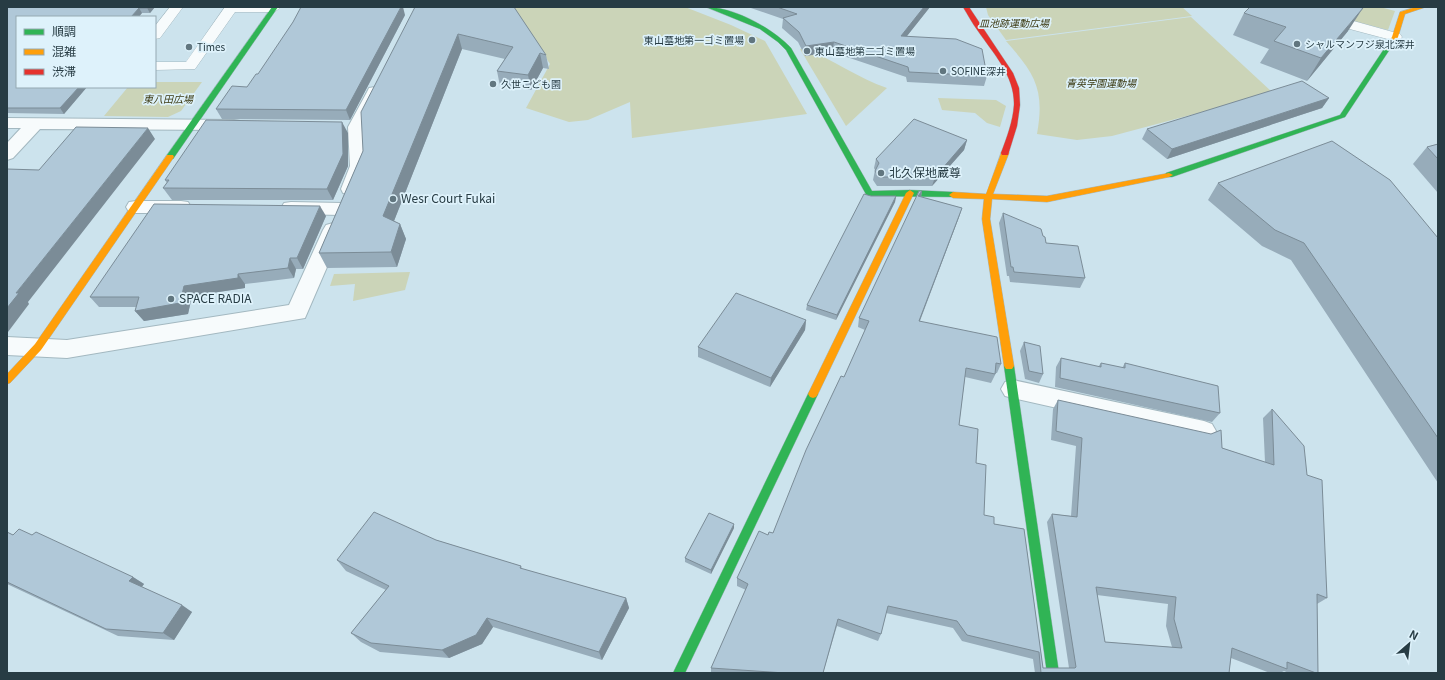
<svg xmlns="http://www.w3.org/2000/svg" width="1445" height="680" font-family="Georgia,'Noto Sans JP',serif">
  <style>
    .green { fill: #cbd4b8 }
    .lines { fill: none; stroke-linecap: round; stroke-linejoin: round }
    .lane-casing { stroke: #a3b8c0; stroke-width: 1 }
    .street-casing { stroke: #a3b8c0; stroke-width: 2 }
    .fast-casing { stroke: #a3b8c0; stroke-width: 1 }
    .slow-casing { stroke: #a3b8c0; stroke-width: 1 }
    .jam-casing { stroke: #a3b8c0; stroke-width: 1 }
    .lane { fill: #f7fbfc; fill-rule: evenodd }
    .street { fill: #f7fbfc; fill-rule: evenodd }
    .fast { fill: #30b455; fill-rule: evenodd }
    .slow { fill: #ff9f0a; fill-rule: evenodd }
    .jam { fill: #e5322d; fill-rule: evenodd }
    .wall { fill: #97acba; fill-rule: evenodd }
    .shaded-wall { fill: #7b8c97 }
    .building { fill: #b0c8d8; stroke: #7b8c97; fill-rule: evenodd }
    .poi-dot { fill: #61767f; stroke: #def2fb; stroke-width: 1.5 }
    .labels { text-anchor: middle; stroke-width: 3.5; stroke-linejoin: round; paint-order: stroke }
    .far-park-label { font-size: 10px; font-style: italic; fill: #3d3b14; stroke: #def2fb }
    .far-poi-label { font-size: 10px; fill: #273c44; stroke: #def2fb; text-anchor: start }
    .poi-label { font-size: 12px; fill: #273c44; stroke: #def2fb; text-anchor: start }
  </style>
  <rect width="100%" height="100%" fill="#cce3ed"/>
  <!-- green -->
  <g class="green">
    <path d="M512,7H685L731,25L765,41L807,114L632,138L630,102L588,120L569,122L526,108L550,64Z"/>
    <path d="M986,7H1182L1192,16L1006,40L988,15Z"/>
    <path d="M1300,7H1380L1395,11L1388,30Z"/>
    <path d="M1191,17L1273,93L1112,136L1077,140L1037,134C1045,89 1035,74 1006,41Z"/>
    <path d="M805,48C833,60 858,78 887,88L846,126L800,49Z"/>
    <path d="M155,82H202L181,111L168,117L104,116L128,87H155Z"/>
    <path d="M938,98L996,100L1006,106L1000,127L987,123L975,113L942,110Z"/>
    <path d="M410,272L405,290L353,301L355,284L330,286L334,274Z"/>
  </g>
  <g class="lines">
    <!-- lane casing -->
    <g class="lane-casing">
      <g id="lane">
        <path d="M170,7H183L160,38L155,39V26Z"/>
        <path d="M225,7L280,8L274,12H235L195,69L155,70V62H186Z"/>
        <path d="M1276,7H1299L1314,10L1400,34L1402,37L1400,40L1395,41L1278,10Z"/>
      </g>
    </g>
    <!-- street casing -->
    <g class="street-casing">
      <g id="street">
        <path d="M375,87L381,88L383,92L366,127L368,166L357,193L350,195L343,193L341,189L350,166L348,127L367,92L369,88Z"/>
        <path d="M7,118L234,120L240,121L243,125L240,129L234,130L40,129L13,158L7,160V143L21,128H7Z"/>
        <path d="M136,201H181L188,202L191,207L188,212L181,213H136L129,212L126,207L129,202Z"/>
        <path d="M291,202L342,203L349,204L352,209L349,214L342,215L291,214L284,213L281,208L284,203Z"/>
        <path d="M333,223L340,225L343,230L305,318L67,358L7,355V337L67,340L289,305L323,230L326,225Z"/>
        <path d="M1013,380L1204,421L1212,424L1216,431L1212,438L1204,441L1013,398L1005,396L1001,389L1005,382Z"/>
      </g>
    </g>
    <!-- fast casing -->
    <g class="fast-casing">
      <g id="fast">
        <path d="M272,7H278L173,159H167V155Z"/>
        <path d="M706,7C734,7 772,28 791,48L872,191L910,190L953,192L956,193L957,195L956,197L867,196L786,50L778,42L760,29Z"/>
        <path d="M1387,47L1390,49L1345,117L1172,177H1166L1165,175L1166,173L1340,115L1384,49Z"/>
        <path d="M1009,362L1012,363L1014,366L1059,673H1047L1004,366L1006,363Z"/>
        <path d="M813,390L816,391L818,394L685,673H673L808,394L810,391Z"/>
      </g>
    </g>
    <!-- slow casing -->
    <g class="slow-casing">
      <g id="slow">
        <path d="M1416,7H1426L1405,14L1398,37L1389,50H1385L1384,49L1392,37L1400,12Z"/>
        <path d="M1002,151H1008L1009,153L993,194L1047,196L1169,173L1173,175L1169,177L1047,202L992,199L990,219L1014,366L1012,369H1006L1004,366L982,219L984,199L953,198L949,195L953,192L986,194Z"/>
        <path d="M167,155H173L174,157L41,350L10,383L7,384V374L35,344Z"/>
        <path d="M910,190L914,193L818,394L816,397L813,398L810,397L808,394L906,193Z"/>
      </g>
    </g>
    <!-- jam casing -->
    <g class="jam-casing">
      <path id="jam" d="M963,7H969L1013,73L1019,88L1020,105L1017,126L1008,155H1002L1001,153C1007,137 1013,121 1014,105C1015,76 993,53 978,31C972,23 968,15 963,7Z"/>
    </g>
    <!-- lane -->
    <use href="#lane" class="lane"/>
    <!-- street -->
    <use href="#street" class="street"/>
    <!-- fast -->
    <use href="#fast" class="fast"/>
    <!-- slow -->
    <use href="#slow" class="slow"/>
    <!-- jam -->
    <use href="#jam" class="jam"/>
  </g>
  <!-- wall -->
  <g class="wall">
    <path d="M7,7H155L150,13H142L17,87H87L64,114L7,113Z"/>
    <path d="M415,7L546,55L549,69L543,68L531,90L500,86L497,71L505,59L462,49L394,221L400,224L406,239L397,267L327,268L319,253L363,151Z"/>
    <path d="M748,7H930L907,36L987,76L984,86L907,82L906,77L832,52L805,56L798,42L782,28L783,19Z"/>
    <path d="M1244,13L1348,31L1307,81L1260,63L1269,49L1233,35Z"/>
    <path d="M405,15L350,120L222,119L216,109L247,87L258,74Z"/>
    <path d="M1329,98L1322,108L1167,159L1142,139L1147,129Z"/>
    <path d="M348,133V166L333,200H172L163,188L167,183L165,180Z"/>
    <path d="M967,140L964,150L932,186H877L873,180L875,170L874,168L876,159Z"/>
    <path d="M1438,144V193L1413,164L1427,147Z"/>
    <path d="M1218,183L1438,238V483L1291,260L1262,246L1208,200Z"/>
    <path d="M922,191L921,197L962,208L959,217L920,321L1001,364L997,373H996L991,383L965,377L959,425L976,463L984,515L994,524L1024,529L1043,668H1069L1047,522L1052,514L1071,516L1076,446L1051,440L1053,409L1058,400L1222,448L1265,462L1263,418L1272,409L1307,475L1327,598L1317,604L1318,673H1289L1284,671L1280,673H1270L1231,658L1229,673H1035L1033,659L962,641L953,628L886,613L881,634L878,641L837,626L823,673H711V668L746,590L737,586V578L768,535L773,533L844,377L865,330L858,327L859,318ZM1097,595L1168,604L1166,626L1172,647L1105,642Z"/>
    <path d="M896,196L895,202L836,320L806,310L807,305Z"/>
    <path d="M1003,213L1043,236L1046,243L1085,278L1080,288L1010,282L1009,276H1007L999,223Z"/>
    <path d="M326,216L303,269H296L294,278L245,284V288L192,296L188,314L144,321L135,311L136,307H99L90,297Z"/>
    <path d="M806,320L805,330L770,387L698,357V347Z"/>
    <path d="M1024,342L1043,374L1039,383L1025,379L1020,351Z"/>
    <path d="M1061,358L1098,367L1101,363L1122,368L1125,363L1220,413L1212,422L1055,387L1056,367Z"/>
    <path d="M734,528L711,574L685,562V558Z"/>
    <path d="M7,532L13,535H32L133,577L144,584L142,587L192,612L174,640L118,636L7,584Z"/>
    <path d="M436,540L521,566L522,569L626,598L629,608L602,660L493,627L482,644L449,658L380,652L361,642L351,633L386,590L346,571L337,560Z"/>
  </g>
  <!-- shaded-wall -->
  <g class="shaded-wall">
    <path d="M148,7H155L150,13L147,8Z"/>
    <path d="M401,7H403L405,15L350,120L346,110Z"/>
    <path d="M924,7H930L899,46L901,36Z"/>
    <path d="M139,8L142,13L139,17H131Z"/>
    <path d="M1363,8L1348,31L1307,81L1321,58Z"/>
    <path d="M458,34L462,49L390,231L383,216Z"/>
    <path d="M834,42L832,52L805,56L806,46Z"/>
    <path d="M540,53L543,68L531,90L528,75Z"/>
    <path d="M79,87H87L64,114L60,108Z"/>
    <path d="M1329,98L1322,108L1167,159L1172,149Z"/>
    <path d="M342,122L348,133V166L333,200L327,189Z"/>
    <path d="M148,128L155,139L28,302L29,304L8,332L7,331V308L16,293Z"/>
    <path d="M967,140L964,150L932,186L935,177Z"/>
    <path d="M922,191L920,201L918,196Z"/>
    <path d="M896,196L895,202L836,320L837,315Z"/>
    <path d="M320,206L326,216L303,269L297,258Z"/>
    <path d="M962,208L959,217L916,330L919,321Z"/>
    <path d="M400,224L406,239L397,267L391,252Z"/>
    <path d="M290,258L296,269L294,278L288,268Z"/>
    <path d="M238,274L245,284V288L192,296L188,314L144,321L135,311L184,286Z"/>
    <path d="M806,320L805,330L770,387L771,378Z"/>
    <path d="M734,524V528L711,574V570Z"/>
    <path d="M133,577L144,584L140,589L129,581Z"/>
    <path d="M626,598L629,608L602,660L599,652Z"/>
    <path d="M182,605L192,612L174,640L163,633Z"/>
    <path d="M487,618L493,627L482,644L449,658L442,650Z"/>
  </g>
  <!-- building -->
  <g class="building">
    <path d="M7,7H148L147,8H139L131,17H17V87H79L60,108H7Z"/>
    <path d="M301,7H401L346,110L216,109L232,86L247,87L256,74H258L293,22Z"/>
    <path d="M415,7H514L546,55L540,53L528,75L497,71L513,47L458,34L383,216L400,224L391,252L319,253L363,151L361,112Z"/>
    <path d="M777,7H924L901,36L956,39L982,49L987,76L909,72L908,67L834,42L806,46L799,32L783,18L797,14Z"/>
    <path d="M1250,7H1358L1363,8L1321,58L1274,41L1286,27L1244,13Z"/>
    <path d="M1302,81L1329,98L1172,149L1147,129Z"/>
    <path d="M914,119L967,140L935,177H879L875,171L879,163L876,159Z"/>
    <path d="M206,120L342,122L343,154L327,189L163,188L169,180H165Z"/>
    <path d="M76,127L148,128L16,293H19L7,308V169L39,170Z"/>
    <path d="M1332,141L1390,180L1438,238V438L1304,243L1275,230L1218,183Z"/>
    <path d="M1438,144V159L1427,147Z"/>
    <path d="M919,191H922L918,196L962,208L919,321L997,337L1001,364L996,363L995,374L966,368L959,425L978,429L976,463L986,465L984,515L994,517V524L1024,529L1043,668H1075L1076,667L1052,514L1077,517L1082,438L1056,431L1058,400L1211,434L1221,430L1222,448L1274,465L1272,409L1304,446L1307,475L1322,480L1327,598L1317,594L1318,673H1316L1287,662V669L1232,648L1229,673H1041L1039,652L967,635L957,621L888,606L881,634L838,619L823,673H785L711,668L748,584L737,578L759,531L768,535L769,532L773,533L806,450L841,376L844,377L869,321L859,318ZM1096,587L1176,597L1174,619L1182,648L1105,642Z"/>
    <path d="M864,194L871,196H896L837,315L807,305Z"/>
    <path d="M154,204L320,206L297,258H290L288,268L238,274V278L184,286L180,303L135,311L139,297H90Z"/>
    <path d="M1003,213L1041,229L1043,236L1045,237L1046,243L1078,246L1085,278L1014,272L1013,267H1011Z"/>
    <path d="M736,293L806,320L771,378L698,347Z"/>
    <path d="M1024,342L1040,346L1043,374L1029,371Z"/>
    <path d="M1061,358L1101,367V363L1125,368V363L1218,386L1220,413L1060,378Z"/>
    <path d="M374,512L436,540L521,566L520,568L626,598L599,652L487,618L476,635L442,650L371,643L351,633L389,586L337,560Z"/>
    <path d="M709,513L734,524L711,570L685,558Z"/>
    <path d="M19,529L32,535L36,532L133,577L129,581L182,605L163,633L106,629L7,582V532L13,535Z"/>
  </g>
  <!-- markers -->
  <g class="poi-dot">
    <circle cx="752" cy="40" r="4"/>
    <circle cx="1297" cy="44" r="4"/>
    <circle cx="189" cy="47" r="4"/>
    <circle cx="807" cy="51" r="4"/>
    <circle cx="943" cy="71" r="4"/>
    <circle cx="493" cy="84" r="4"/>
    <circle cx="881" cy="173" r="4"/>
    <circle cx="393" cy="199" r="4"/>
    <circle cx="171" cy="299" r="4"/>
  </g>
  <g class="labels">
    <!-- far-park labels -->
    <g class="far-park-label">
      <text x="1014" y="27">皿池跡運動広場</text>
      <text x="1101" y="87">青英学園運動場</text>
      <text x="168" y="103">東八田広場</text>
    </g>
    <!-- far-poi labels -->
    <g class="far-poi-label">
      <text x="744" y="44" text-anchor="end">東山墓地第一ゴミ置場</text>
      <text x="1305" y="48">シャルマンフジ泉北深井</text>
      <text x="197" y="51">Times</text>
      <text x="815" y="55">東山墓地第二ゴミ置場</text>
      <text x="951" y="75">SOFINE深井</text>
      <text x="501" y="88">久世こども園</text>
    </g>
    <!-- poi labels -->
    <g class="poi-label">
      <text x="889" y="177">北久保地蔵尊</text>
      <text x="401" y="203">Wesr Court Fukai</text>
      <text x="179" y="303">SPACE RADIA</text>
    </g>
  </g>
  <!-- border -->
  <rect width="1445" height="680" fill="none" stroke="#273c44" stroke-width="16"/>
  <!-- legend -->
  <rect x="16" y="16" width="140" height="72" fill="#def2fb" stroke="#95a9b2"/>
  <rect x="24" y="29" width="20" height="6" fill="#30b455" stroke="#95a9b2"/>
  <text x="52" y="36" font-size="12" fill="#273c44">順調</text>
  <rect x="24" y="49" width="20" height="6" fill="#ff9f0a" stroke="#95a9b2"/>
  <text x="52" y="56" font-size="12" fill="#273c44">混雑</text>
  <rect x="24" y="69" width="20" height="6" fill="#e5322d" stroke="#95a9b2"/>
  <text x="52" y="76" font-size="12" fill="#273c44">渋滞</text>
  <!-- north arrow -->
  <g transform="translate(1409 644) rotate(28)" stroke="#def2fb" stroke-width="3" paint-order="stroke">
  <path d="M0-3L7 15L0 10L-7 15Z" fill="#273c44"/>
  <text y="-6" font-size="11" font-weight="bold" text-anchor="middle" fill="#273c44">N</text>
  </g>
</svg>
